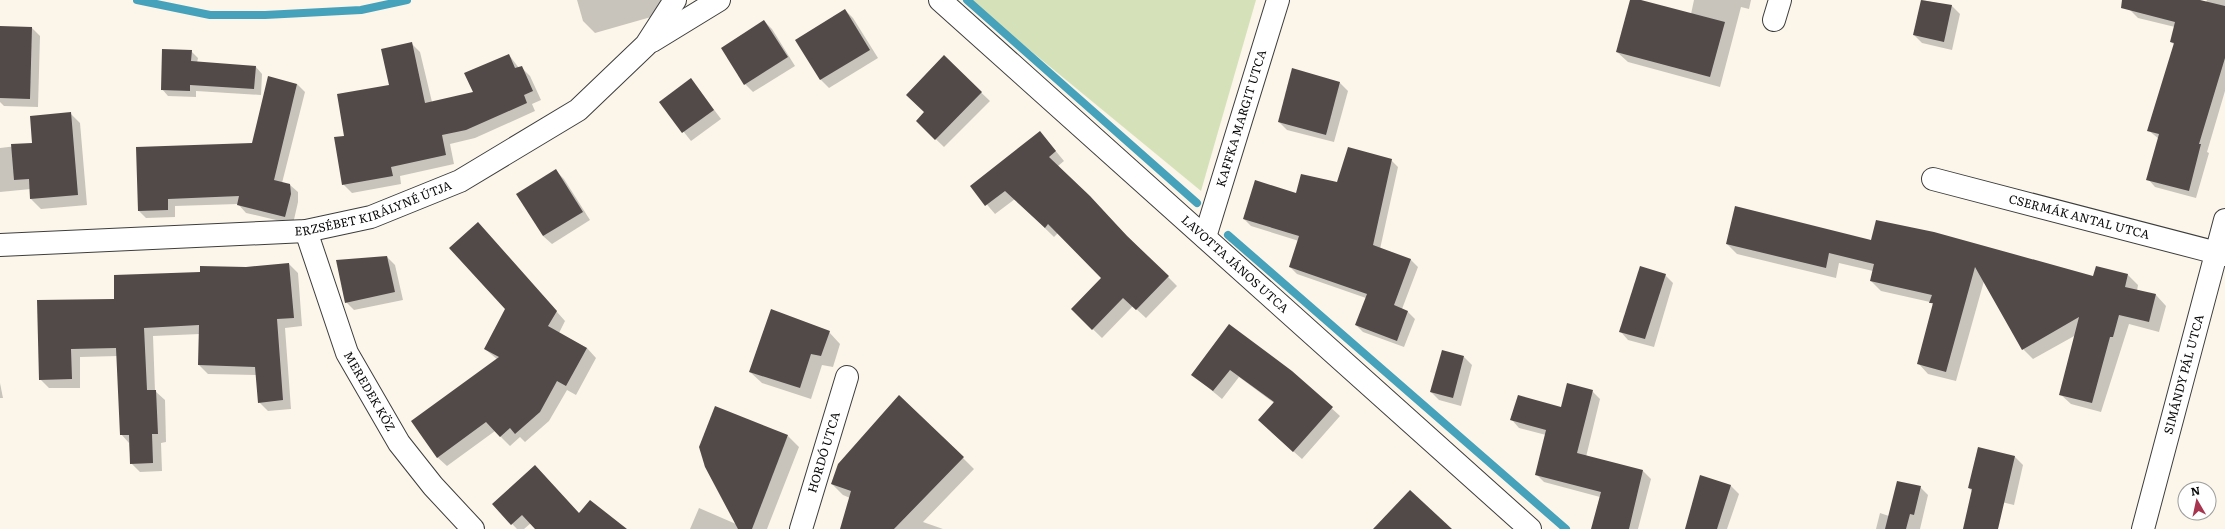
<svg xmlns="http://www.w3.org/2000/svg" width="2225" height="529" font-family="Literata,serif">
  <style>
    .green { fill: #d5e2b9 }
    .shadow { fill: #0003 }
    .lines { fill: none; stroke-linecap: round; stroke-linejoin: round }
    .stream { stroke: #46a1bb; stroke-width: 8 }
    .building { fill: #514a48 }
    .minor-casing { stroke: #3d3d3d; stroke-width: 24 }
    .minor { stroke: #fff; stroke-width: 22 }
    .labels { text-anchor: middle; stroke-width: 4; stroke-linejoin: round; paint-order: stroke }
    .street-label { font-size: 12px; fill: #0a0a0a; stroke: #fff }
  </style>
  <rect width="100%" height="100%" fill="#fcf6ea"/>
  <!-- green -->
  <path class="green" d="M969,0H1256L1201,191Z"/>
  <!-- shadow -->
  <g class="shadow">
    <path d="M577,0H661L665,13L595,33L583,21Z"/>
    <path d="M1631,0L1691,14L1694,0H1751L1749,9L1741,7L1720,87L1628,62L1617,52Z"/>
    <path d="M1922,0L1952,6L1960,14L1952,50L1922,43L1914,35Z"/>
    <path d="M2132,0H2196L2206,2L2207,0H2225V91L2207,152L2209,153L2196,198L2155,187L2148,179L2159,139L2148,130L2175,45L2171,42L2175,27L2138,18L2130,10Z"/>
    <path d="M845,10L853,18L878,58L829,88L821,80L797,40Z"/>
    <path d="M764,21L772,29L795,66L753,92L745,84Z"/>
    <path d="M0,27L32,28L40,36L38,107L4,106L0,102Z"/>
    <path d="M411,43L420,52L432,102L474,93L509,55L519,68L521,67L530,76L541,100L532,104L535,111L475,138L450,144L454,164L400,176L401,184L352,193L343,184L346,136L390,86Z"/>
    <path d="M191,51L198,58L197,63L256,67L262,74L261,95L196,91V97L168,96L162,89Z"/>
    <path d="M944,57L990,101L944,147L917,121L925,112Z"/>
    <path d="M691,79L721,119L691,141L660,102Z"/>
    <path d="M1340,83L1348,91L1334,142L1287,130L1279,122Z"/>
    <path d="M297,84L305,92L282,183L290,185L298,192V202L293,224L246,213L238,204L175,206V217L146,218L139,211L253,144Z"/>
    <path d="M70,113L80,123L87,205L41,209L31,199V189L0,192V148L33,144Z"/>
    <path d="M1040,132L1064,161L1058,166L1177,286L1146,318L1133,306L1102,338L1072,309L1102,278L1058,233L1054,237L1015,199L995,214L971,186Z"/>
    <path d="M1391,160L1398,167L1380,249L1411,260L1418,267L1402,309L1408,312L1415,319L1404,347L1363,332L1356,325L1366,298L1297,274L1290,267L1299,241L1251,226L1244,219L1297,194L1338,183Z"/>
    <path d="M556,171L564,179L590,220L552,244L543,236Z"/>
    <path d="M487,233L565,321L559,333L587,348L596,358L576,395L567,390L549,421L525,442L520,437L510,446L495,431L447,466L437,457L498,360L485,349L507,309Z"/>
    <path d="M1872,241L2094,277L2097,267L2128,275L2138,285L2137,291L2156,295L2166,306L2159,332L2129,324L2101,412L2071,404L2060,394L2076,335L2033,359L2023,349L1984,281L1956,381L1928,374L1918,363L1934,306L1930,302L1881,291L1871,281L1873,271L1839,263L1836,278L1737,254L1727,244Z"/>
    <path d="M387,257L395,265L403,300L354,310L346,302Z"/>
    <path d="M289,264L298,273L302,326L285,328L291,409L268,411L259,402L257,375L208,374L199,365L200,334L153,336L155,391L165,400L166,442L161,443L162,471L140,472L131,463L129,443L121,434L118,356L80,357V388H49L40,379L115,300L201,272Z"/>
    <path d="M1665,275L1673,283L1654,347L1628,340L1620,331Z"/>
    <path d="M1230,326L1292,372L1340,416L1302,459L1267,428L1274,403L1239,377L1222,399L1193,375Z"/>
    <path d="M829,332L840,344L833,367L822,365L811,399L762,383L750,372Z"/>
    <path d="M1464,357L1472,365L1461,406L1439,400L1431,392Z"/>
    <path d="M0,383L3,398H0Z"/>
    <path d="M1592,391L1600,399L1586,457L1643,471L1651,479L1638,529H1592L1600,497L1544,482L1536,474L1546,435L1519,428L1512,420L1562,408Z"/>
    <path d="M788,436L799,447L767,529H690L699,508L736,524Z"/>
    <path d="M1978,448L2015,457L2023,465L2014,505L1977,496L1969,488Z"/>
    <path d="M963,458L974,469L923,522L943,529H841L850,498L843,495L832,484Z"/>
    <path d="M1700,476L1731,486L1739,494L1727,529H1686Z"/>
    <path d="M1920,487L1928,495L1920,529H1876L1880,513L1889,516Z"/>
    <path d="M493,504L579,514L626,529H536L531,523L524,529H517Z"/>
  </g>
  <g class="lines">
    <!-- stream -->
    <g class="stream">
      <path d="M137,0L210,15H265L361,10L407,0"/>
      <path d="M967,0L1197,203"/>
      <path d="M1228,235L1566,529"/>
    </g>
  </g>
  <!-- building -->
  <g class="building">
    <path d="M1630,0H1641L1725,22L1710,77L1616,52Z"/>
    <path d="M1921,0L1952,5L1944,42L1913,35Z"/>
    <path d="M2122,0H2200L2225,6V58L2199,144H2201L2189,191L2146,180L2159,134L2147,131L2174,43L2170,42L2175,22L2121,8Z"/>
    <path d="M845,9L870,50L820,80L795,40Z"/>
    <path d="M764,20L788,57L744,85L721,48Z"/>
    <path d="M0,26L32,27L30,99L0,98Z"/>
    <path d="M412,42L425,103L473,92L464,73L509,54L515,68L522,66L533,91L524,95L527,103L466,130L442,135L446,155L391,167L393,176L342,185L334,137L344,136L337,94L389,85L381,49Z"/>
    <path d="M162,49L192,50L191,61L256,66L254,89L190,85V91L161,90Z"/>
    <path d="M944,55L982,92L935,140L916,121L924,112L906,95Z"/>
    <path d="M1292,68L1340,82L1326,135L1278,122Z"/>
    <path d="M268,76L297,84L274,180L290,184L291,194L285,217L237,205L239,196L168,199V210L138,211L136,147L252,143Z"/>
    <path d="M691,78L714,110L682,133L659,102Z"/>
    <path d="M71,112L78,195L30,199L29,179L14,180L11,144L32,143L30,116Z"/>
    <path d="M1040,131L1056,151L1049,157L1090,196L1127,236L1169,276L1136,310L1123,298L1092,330L1071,309L1101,278L1048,224L1045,228L1005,191L985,206L970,186Z"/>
    <path d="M1348,147L1392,159L1373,245L1411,259L1394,305L1408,311L1397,341L1355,325L1367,294L1289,267L1299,236L1243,219L1255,180L1296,193L1301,174L1337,182Z"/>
    <path d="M556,169L583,212L543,236L516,194Z"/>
    <path d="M1735,206L1871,240L1876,220L1934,232L2093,276L2096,266L2128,274L2125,287L2156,294L2149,322L2119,315L2113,337H2110L2092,403L2059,395L2079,317L2022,350L1975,267L1946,372L1917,364L1933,303H1929L1932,295L1870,281L1874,264L1829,253L1826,268L1726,244Z"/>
    <path d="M478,222L557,311L548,326L587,348L566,386L557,381L540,412L515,434L510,428L500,437L486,422L437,458L411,421L499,357L484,349L505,309L449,248Z"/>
    <path d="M387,256L395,292L345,303L336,260Z"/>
    <path d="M289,263L294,318L277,319L283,400L258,403L255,367L198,365L199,325L144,328L147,390H156L158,434H152L153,463L130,464L129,435H120L116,348L71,349L72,379L39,380L37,300L114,299V275L200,272V266L246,267Z"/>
    <path d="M1640,266L1666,274L1645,339L1619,332Z"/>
    <path d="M771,309L830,331L821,356L811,354L800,388L749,372Z"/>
    <path d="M1229,324L1292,371L1333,407L1293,452L1258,420L1274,402L1230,370L1213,391L1191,375Z"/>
    <path d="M1442,350L1464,356L1453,398L1430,392Z"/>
    <path d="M1567,383L1593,390L1577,453L1643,470L1629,529H1591L1601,492L1535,475L1546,430L1510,420L1518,395L1561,407Z"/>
    <path d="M899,395L964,457L894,529H840L851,491L831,484L838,464Z"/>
    <path d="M715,406L788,435L752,529H738L705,467L699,447Z"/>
    <path d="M1978,447L2015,456L1998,529H1963L1972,489L1968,488Z"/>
    <path d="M535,465L579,513L590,500L627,529H535L522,515L511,525L492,504Z"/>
    <path d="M1700,475L1731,485L1717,529H1685Z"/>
    <path d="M1897,481L1921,486L1914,515L1910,514L1906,529H1885Z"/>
    <path d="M1410,490L1452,529H1373Z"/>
  </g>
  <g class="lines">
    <!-- minor casing -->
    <g class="minor-casing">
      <g id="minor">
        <path id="s1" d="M940,0L1530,529"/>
        <path d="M1774,20L1780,0"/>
        <path d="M652,41L719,0"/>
        <path id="s2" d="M1933,179L2225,255"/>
        <path id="s3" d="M306,231L347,353L399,443L433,486L473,529"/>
        <path id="s4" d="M1205,237L1278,0"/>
        <path id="s5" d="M0,245L306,231L371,217L460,181L578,110L646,45L675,0"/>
        <path id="s6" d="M801,529L847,377"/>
        <path id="s7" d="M2143,529L2225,220"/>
      </g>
    </g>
    <!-- minor -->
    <use href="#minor" class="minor"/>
  </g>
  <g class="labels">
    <!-- street labels -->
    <g class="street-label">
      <text dy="4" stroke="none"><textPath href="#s4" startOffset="124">KAFFKA MARGIT UTCA</textPath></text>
      <text dy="4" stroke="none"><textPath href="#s5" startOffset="377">ERZSÉBET KIRÁLYNÉ ÚTJA</textPath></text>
      <text dy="4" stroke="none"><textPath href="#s2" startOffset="151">CSERMÁK ANTAL UTCA</textPath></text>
      <text dy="4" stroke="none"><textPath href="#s1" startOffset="396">LAVOTTA JÁNOS UTCA</textPath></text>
      <text dy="4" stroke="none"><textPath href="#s7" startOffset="160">SIMÁNDY PÁL UTCA</textPath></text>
      <text dy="4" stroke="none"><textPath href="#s3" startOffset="173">MEREDEK KÖZ</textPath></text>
      <text dy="4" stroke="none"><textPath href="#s6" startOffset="80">HORDÓ UTCA</textPath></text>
    </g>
  </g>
  <!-- north arrow -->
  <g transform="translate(2197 501) rotate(351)"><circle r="19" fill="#ffffff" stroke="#9d9d9d"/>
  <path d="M0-3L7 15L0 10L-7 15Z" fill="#a7354f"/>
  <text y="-6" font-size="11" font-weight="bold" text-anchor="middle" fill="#0a0a0a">N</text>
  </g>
</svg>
